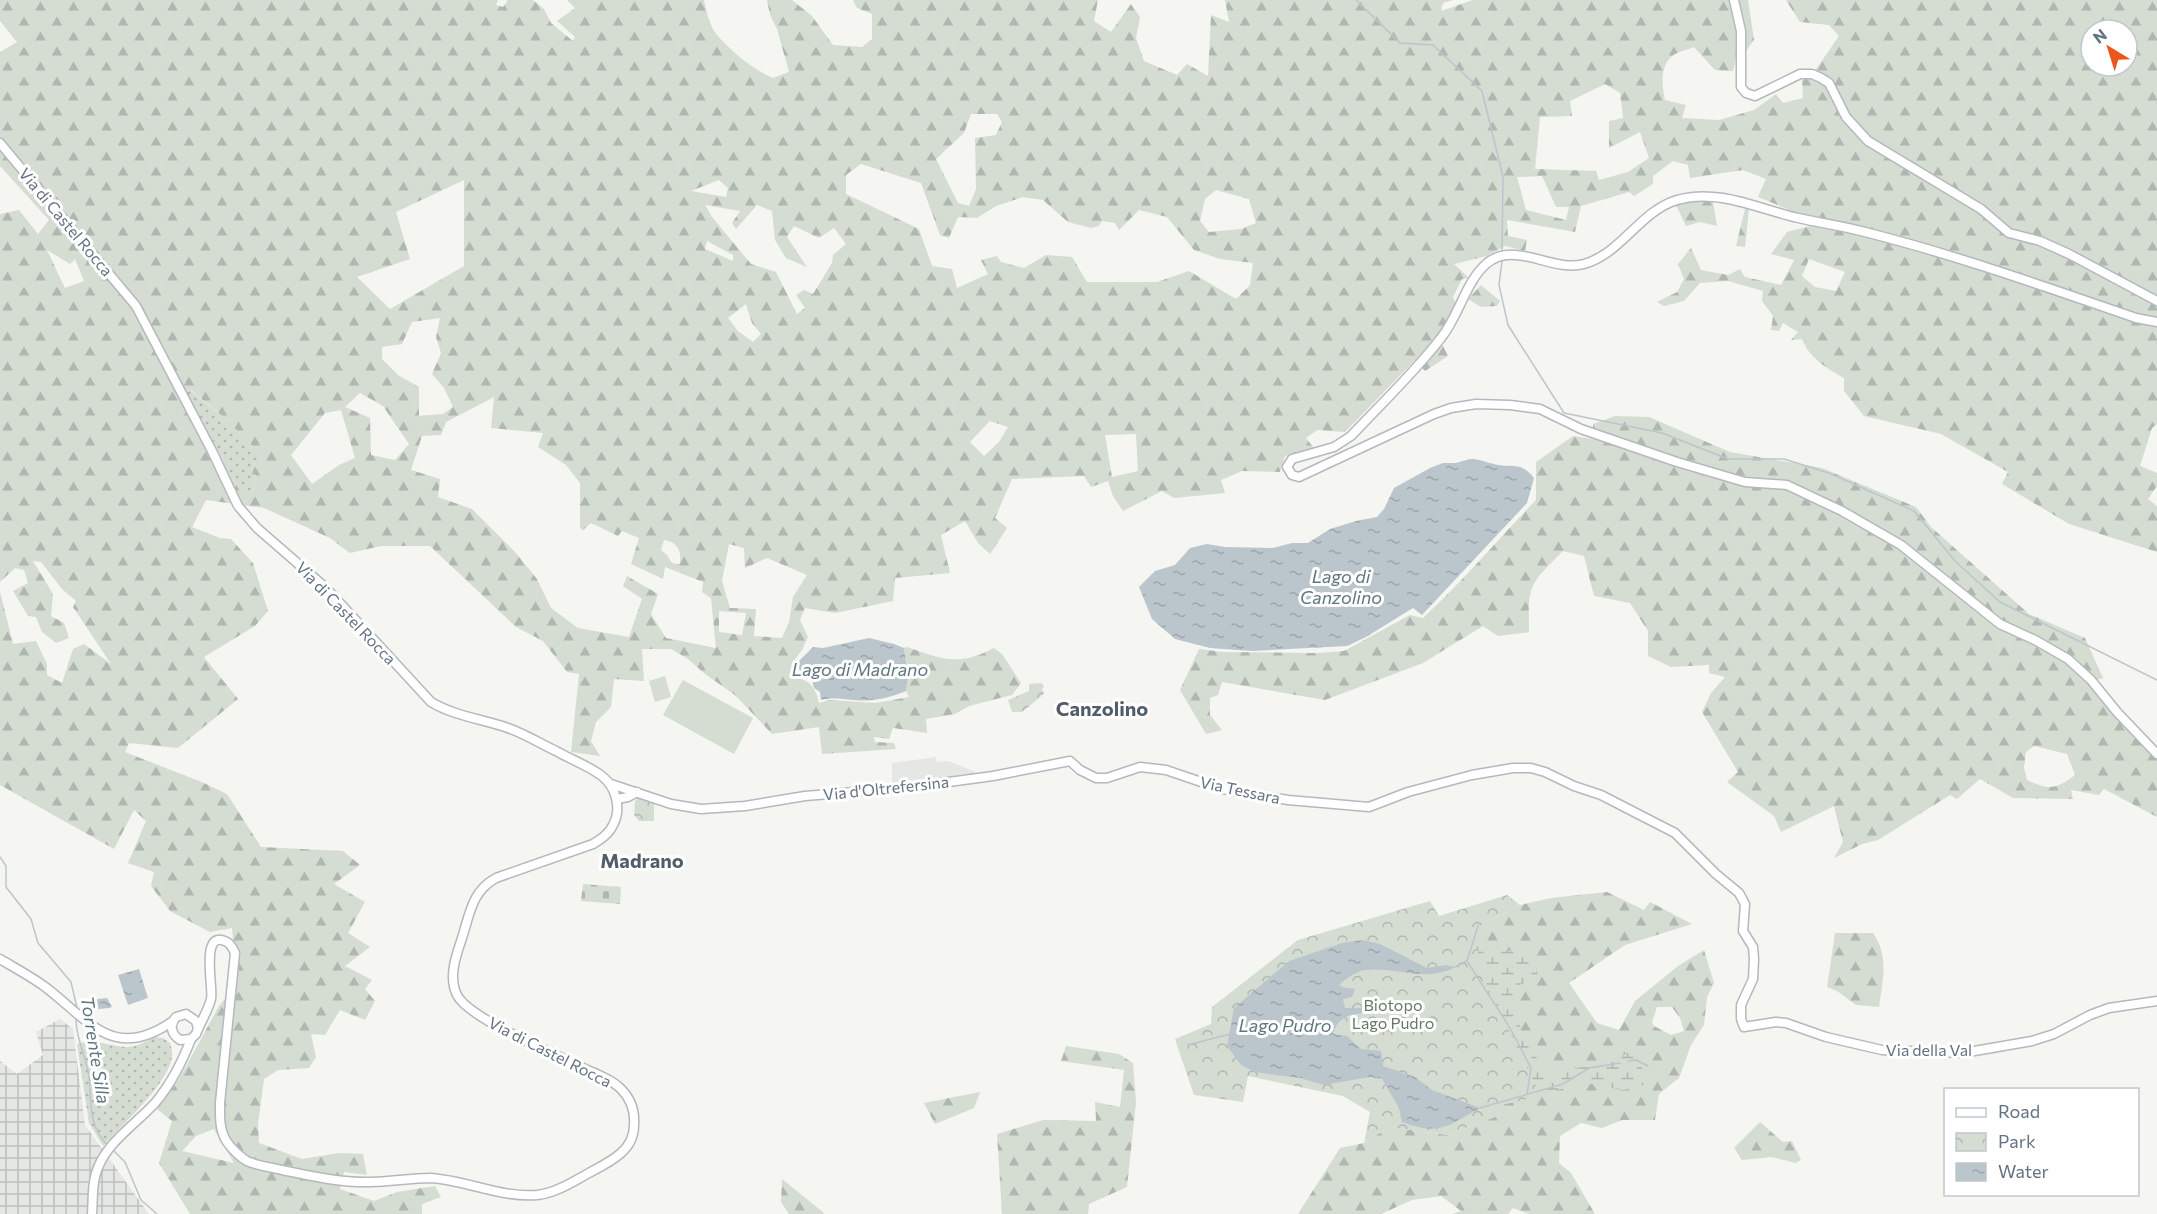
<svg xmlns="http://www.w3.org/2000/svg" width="2157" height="1214" font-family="Commissioner,sans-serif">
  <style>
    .built { fill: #e5e7e4 }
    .industrial { fill: url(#industrial-grid) }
    .grass { fill: url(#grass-dots) }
    .forest { fill: url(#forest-firs); fill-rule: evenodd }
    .wetland { fill: url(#wetland-marsh) }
    .cemetery { fill: url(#cemetery-stones) }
    .park { fill: url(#park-crowns) }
    .pitch { fill: #d5dcd2 }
    .water { fill: url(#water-ripples) }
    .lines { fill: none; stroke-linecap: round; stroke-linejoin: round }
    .stream { stroke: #bbc6cc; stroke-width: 1.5 }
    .secondary-casing { stroke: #b4b9be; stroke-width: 11 }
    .secondary { stroke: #fff; stroke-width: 8 }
    .labels { text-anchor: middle; stroke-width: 6; stroke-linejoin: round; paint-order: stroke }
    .street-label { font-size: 16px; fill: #637383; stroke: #fff }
    .park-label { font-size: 16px; fill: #657a62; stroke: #fff }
    .water-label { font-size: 18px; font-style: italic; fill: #5f7681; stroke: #fff }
    .quarter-label { font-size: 20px; font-weight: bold; fill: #515d68; stroke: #fff }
  </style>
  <defs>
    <pattern id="industrial-grid" width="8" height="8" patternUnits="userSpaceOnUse" patternTransform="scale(1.5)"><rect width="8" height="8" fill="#e5e7e4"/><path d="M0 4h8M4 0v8" fill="none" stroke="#bdc0be"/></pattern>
    <pattern id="grass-dots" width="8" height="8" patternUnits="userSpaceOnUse" patternTransform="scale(1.5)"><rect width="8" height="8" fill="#d5dcd2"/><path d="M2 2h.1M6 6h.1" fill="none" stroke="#b0b7b0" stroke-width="1.8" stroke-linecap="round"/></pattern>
    <pattern id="forest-firs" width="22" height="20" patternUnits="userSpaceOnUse" patternTransform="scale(1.5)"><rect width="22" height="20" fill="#d5dcd2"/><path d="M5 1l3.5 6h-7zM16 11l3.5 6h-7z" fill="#b0b7b0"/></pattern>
    <pattern id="wetland-marsh" width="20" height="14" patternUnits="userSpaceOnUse" patternTransform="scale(1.5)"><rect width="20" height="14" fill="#d5dcd2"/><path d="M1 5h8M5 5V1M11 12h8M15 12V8" fill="none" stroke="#b0b7b0"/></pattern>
    <pattern id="cemetery-stones" width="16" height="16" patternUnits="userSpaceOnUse" patternTransform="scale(1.5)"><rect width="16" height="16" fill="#d5dcd2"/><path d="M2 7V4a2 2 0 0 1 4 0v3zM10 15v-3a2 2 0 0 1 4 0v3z" fill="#b0b7b0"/></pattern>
    <pattern id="park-crowns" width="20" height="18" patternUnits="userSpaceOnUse" patternTransform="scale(1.5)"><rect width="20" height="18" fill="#d5dcd2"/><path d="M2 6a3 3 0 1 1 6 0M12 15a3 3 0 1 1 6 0" fill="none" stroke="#b0b7b0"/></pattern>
    <pattern id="water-ripples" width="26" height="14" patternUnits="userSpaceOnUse" patternTransform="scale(1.5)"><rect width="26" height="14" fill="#bbc6cc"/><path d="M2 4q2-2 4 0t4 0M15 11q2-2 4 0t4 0" fill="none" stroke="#9ca5ab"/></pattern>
  </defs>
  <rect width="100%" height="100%" fill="#f5f5f1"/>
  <!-- built -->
  <path class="built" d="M936,757L937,762L948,761L976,772L972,775L961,774L950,778L892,786V763Z"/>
  <!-- industrial -->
  <path class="industrial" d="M60,1019L73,1029L85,1125L149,1214H0V1061L17,1074L43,1055L36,1032Z"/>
  <!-- grass -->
  <g class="grass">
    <path d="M190,390L227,420L261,455L260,460H256L252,473L256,475L251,493H241L186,392Z"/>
    <path d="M154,1037L163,1038L170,1043C171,1047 173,1052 172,1057C168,1084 122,1125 103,1146L89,1123L77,1044C97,1038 107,1046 126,1047C137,1047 145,1042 154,1037Z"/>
  </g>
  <!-- forest -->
  <g class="forest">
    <path d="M0,0H498L496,5L503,7L508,0H533L544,9L551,23L573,41L575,37L557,21L575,8L567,0H704C706,10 710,27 717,35C732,52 752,69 773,78L789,72L777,29L770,15L767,0H792L812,16L833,45L862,47L872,39V14L857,8L853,0H1098L1094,21L1111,32L1131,4L1140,17L1136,38L1144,61L1177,75L1187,64L1208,76L1211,15L1229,22L1225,0H1453L1443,3L1441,11L1473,0H1731C1736,25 1741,46 1733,71L1715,70L1694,47C1687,50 1676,52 1671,57C1660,66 1662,88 1665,100L1686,105L1682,118L1719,120L1754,110L1776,94L1783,103L1803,98L1802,80L1811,77L1826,86L1866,143L1979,212L2008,236L2039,244L2068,257L2157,305V320L1792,211L1758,197L1766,179L1743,170L1690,178L1688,165L1673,161L1653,176V184L1634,196L1629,192L1581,206L1575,232L1507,220L1508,236L1527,240L1525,251L1505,246L1487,256L1454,264L1469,278L1462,279L1453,297L1456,304L1438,335L1448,356L1425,371L1415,360L1345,432L1317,430L1306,438L1314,448L1285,456L1280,472L1242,471L1221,480L1225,493L1174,498L1162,491L1123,511L1113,496L1108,481L1091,487L1084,476L1012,479L995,518L1007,528L990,554L978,543L965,521L941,535L950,573L895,578L893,601L835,613L805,608L800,620L808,637L802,650L793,662L797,678C812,681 816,690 819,703L829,700L876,703L909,697L906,691L908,676L904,648L907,647C942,659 958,667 994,648L1002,654L1021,683L1012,695L969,706L955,714L926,719L927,733L893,728L889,739L874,737L875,742L894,743L896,749L822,754L819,727L772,734L735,695L705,674L688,659L671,649H642L644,681L614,679L611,707L596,722L591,741L600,756L571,752L579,674L567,672L543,641L516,627L430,546H381L350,553L330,538L264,508L206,500L192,527L220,538L231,539L253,563L268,611L255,626L204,657L238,699L178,748L129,743L125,752L204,783L227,794L261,847L343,851L360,865L334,884L365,902L348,933L370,947L345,966L372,980L365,989L375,1001L365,1020L340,1010L325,1035L311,1034L316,1057L309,1068L278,1070L264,1079L258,1124L259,1143L302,1159L339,1153L363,1154L367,1175L344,1172L340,1189L374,1201L397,1192L435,1186L441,1197L422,1204V1214H190L159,1163L172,1121L157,1109L179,1079L219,1006L237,984L232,928L210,932L170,911L151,886L154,872L128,863L146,821L134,810L114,849L0,785V592L13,644L36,641L47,664V675L62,683L73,649L84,644L111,664L73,607L76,601L62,589L41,562L33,561L53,594L51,616L64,623L69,638L56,643L42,632L36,617L28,616L13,591L28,583L24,570L15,568L0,582V214L19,210L38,234L49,220L0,166V52L17,42L0,21ZM1605,84L1620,93L1623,118L1609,121V148L1640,132L1649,158L1628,172L1599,180L1596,171L1535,169L1540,117L1572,116L1570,101ZM971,114H997L1002,122L996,135L975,138L976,189L969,206L958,203L936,159L964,133ZM861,164L921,183L940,235L949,238L958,217L977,218L996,206L1023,197L1043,200L1068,222L1091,228L1099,226L1102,221L1115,223L1119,230L1139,210L1167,217L1194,250L1220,259L1253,263L1250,285L1236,299L1189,271L1157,282H1087L1072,257L1046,255L1024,268L1001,262L997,256L981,260L988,274L957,288L952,269L932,266L919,229L846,194V175ZM1542,176L1556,207H1569L1566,220L1526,210L1517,177ZM464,180V266L390,309L357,277L410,259L396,212ZM719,180L728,188L726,197L691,191ZM1216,190L1249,199L1256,223L1241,229L1209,232L1200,221L1205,199ZM705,205L740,211L732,223L736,229L757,205L772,211L775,240L786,258L807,267L787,237L794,226L819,238L834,228L846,244L833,255L832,263L813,294L804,290L796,295L805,308L797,314L776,272L751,264L712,217ZM707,241L733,255V261L705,249ZM47,250L70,264L75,259L84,281L65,288ZM746,304L752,323L761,334L753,342L738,331L728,318ZM440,318L436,337L441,353L432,374L444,388L453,407L443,414L419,416V387L398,375L382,359V347L402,344L412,322ZM191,390L227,420L261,455L260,460H256L252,474L256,475L251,493H241L186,392ZM360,393L383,406L409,444L395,460L371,455L370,418L345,407ZM494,397L491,428L543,433L538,447L566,465L580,483V528L583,530L591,523L618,536L622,531L639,538L631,564L663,579L665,567L703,582L702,592L711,598L716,648L666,638L651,614L658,594L627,576L623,586L642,599L629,637L578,628L551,608L537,579L516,553L472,509L438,497L440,479L411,470L422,436L441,435L446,422ZM341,410L355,458L339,465L312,484L291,455L325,413ZM990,421L1008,427L999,442L984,456L970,442ZM1136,434L1138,471L1112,477L1105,435ZM664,540C677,541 682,552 680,564L672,563L667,555L661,550ZM729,544L744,548L745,568L767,558L807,575L793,597L789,622L782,638L754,636L756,609L730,608L722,581ZM719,611L746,613L742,635L719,632ZM214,1129L234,1163L182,1151L196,1136Z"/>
    <path d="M1738,0H1748L1754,40L1744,54Z"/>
    <path d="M1786,0H2157V298L2011,231L1870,138L1849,115L1838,92L1814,72L1839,36L1829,25L1800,22ZM2091,30H2127V66H2091Z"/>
    <path d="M1694,200L1713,202L1717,226L1700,222L1686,226L1676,205Z"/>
    <path d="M1745,209H1749L1745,247L1736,246Z"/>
    <path d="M1811,223C1928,249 2042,289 2157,325V424L2152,428L2140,466L2157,473V486L2148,499L2157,506V552L2069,524L2002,484L2008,472L1941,434L1864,416L1844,391V378C1827,369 1809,357 1802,339L1791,340L1798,332L1783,323L1779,331L1771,330L1773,316L1762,301L1763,291L1728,281L1700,283L1684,301L1664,306L1657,302L1677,292L1684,279L1678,264L1691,248L1701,270L1728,275L1740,269L1745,277L1781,285L1794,260L1771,254L1787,232L1810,226ZM1809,259L1845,272L1836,291L1815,287L1802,276Z"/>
    <path d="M1481,285L1500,301L1497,306L1481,307L1468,299Z"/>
    <path d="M1615,416L1649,417L1730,452L1822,468L1916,507L1931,527L2029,614L2085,638L2103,678L2087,683L2157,760V817L2104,789L2099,795L2071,790L2073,799L2013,798L1980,779L1957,799L1950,795L1878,840L1862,844L1834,858L1843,842L1834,806L1781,832L1774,816L1727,782L1738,772L1702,712L1711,693L1725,677L1709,673V665L1671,667L1648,656V631L1630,603L1594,596L1584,556L1563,551C1529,585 1528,584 1529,632L1498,636L1483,626L1423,663L1325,700L1222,682L1218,695L1210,698V715L1222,730L1206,734L1180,690L1199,649L1222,652L1318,653L1344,651L1410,615L1423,618C1463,581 1498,539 1536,500V462L1573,436L1593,439V424ZM2034,746L2067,754L2075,775C2056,790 2048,790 2027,780L2024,768L2026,752Z"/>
    <path d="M1607,892L1644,910L1650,902L1692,924L1625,945L1569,983L1597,1023L1619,1030L1635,1001L1678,966L1704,950L1714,983L1707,997L1704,1025L1691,1045L1679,1078L1659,1094L1655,1120H1622L1602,1128L1581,1123L1560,1136L1559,1163L1571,1173L1595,1214H1529L1513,1208L1508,1214H1452L1461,1211L1441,1196L1412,1200L1381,1214H1298L1340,1148L1364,1143L1389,1127L1448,1135L1500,1115L1487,986L1472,930L1520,905L1551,898ZM1657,1007H1672L1680,1018L1684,1031L1671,1035L1654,1026L1652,1022Z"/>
    <path d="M1835,933H1873C1889,955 1883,981 1879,1007L1856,1005L1837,991L1827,987Z"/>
    <path d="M1066,1046L1119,1054L1133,1063L1136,1102L1127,1187L1089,1204L1088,1214H1002L997,1134L1043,1120L1096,1121L1095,1102L1120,1107L1124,1070L1061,1061Z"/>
    <path d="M980,1092L974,1108L935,1124L924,1103Z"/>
    <path d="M1760,1122L1783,1142L1792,1141L1801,1160L1796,1163L1772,1157L1742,1160L1734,1148Z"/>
    <path d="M782,1179L824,1213L823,1214H789L781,1202Z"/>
  </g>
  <!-- wetland -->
  <path class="wetland" d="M1459,933L1535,959L1538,978L1511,988L1522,1034L1545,1071C1575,1068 1603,1067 1629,1052L1654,1083L1623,1090L1581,1082L1541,1096L1501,1105L1500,1115L1447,1135L1435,1130Z"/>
  <!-- cemetery -->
  <path class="cemetery" d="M583,884L621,887L620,904L581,901Z"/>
  <!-- park -->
  <g class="park">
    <path d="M1042,683L1044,687L1042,689L1044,694L1022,712H1012L1008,700L1029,691V684Z"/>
    <path d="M638,798L654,803V821H639L634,815L635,801Z"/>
    <path d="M1507,895L1520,905L1472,930L1487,986L1541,1096L1501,1105L1500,1115L1447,1135L1389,1127L1364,1143L1370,1112L1343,1096L1248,1076L1243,1102L1194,1095L1175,1039L1211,1024L1212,1007L1298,940L1430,901L1439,916Z"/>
  </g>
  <!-- pitch -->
  <g class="pitch">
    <path d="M665,676L671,697L655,702L649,681Z"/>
    <path d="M683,680L753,718L734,754L663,715Z"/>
  </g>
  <!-- water -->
  <g class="water">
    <path d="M1470,459C1479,459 1485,462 1494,464C1513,469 1519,460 1534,478L1527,503L1422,615L1413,608L1366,637L1347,646L1252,651L1210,648L1175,639L1152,619L1139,587L1155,571L1175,565L1190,548L1207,544L1225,547L1273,548L1292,543H1308L1330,529L1356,521L1377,517L1384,509L1394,488L1430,468L1443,463H1456Z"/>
    <path d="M869,638L894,644L904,648L908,676L906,691C889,698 872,702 854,700C840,699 835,697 821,700L820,692L814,688L812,680L801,673L797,663L813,647L823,648Z"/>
    <path d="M1362,940L1380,944L1427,968L1446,965L1455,967C1424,983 1399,967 1367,970C1357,970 1347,978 1339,985L1342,987L1355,989L1352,997L1343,999L1345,1008H1370L1373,1012C1355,1014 1339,1013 1333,1034L1347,1036L1361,1049L1381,1051L1383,1066L1415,1077L1432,1090L1480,1108C1448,1126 1439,1136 1402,1122L1399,1108L1382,1079L1370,1077L1324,1085L1300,1078L1255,1072L1241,1065L1227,1046L1234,1008L1289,961L1342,943Z"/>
    <path d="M139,969L148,998L128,1005L118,975Z"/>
    <path d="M107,998L112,1007L109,1008L90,1010L86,1006L89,1000Z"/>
  </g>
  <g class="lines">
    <!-- stream -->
    <g class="stream">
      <path d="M1356,0L1400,43L1433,45L1482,91L1503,177L1502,253"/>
      <path d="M1502,261L1499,285L1508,325L1564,413L1662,433L1728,459H1784L1829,473L1914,511L1956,562L2000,602L2157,680"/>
      <path d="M0,857L6,866V887L31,919L38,943L71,982L77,1008"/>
      <path d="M1467,961L1510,1028L1531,1068L1527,1094"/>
      <path d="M1455,967L1467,961L1479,923"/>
      <path d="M76,1016C75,1036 86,1056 89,1076C92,1102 87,1124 108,1146"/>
      <path d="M1188,1045L1230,1034"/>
      <path d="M1628,1061L1636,1060L1648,1066"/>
      <path d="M1480,1108L1563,1084L1589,1068L1620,1063"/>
      <path d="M112,1149L125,1162L141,1200L157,1214"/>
    </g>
    <!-- secondary casing -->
    <g class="secondary-casing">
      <g id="secondary">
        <path d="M1734,0L1741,31V87L1746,93L1755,96L1800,74H1812L1821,78L1829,83L1846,117L1868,141L1981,209L2009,233L2040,241L2069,254L2157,301"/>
        <path d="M0,143L136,306L212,451L238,506L257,528L326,588L431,702C454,716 483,719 508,728C525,734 541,744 558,752C572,760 589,766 602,776C616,787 622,809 613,825C609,834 601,839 593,844L496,878C472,891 470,913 462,938C456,956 448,977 457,995C469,1019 558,1055 585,1069C597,1074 612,1080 621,1089C631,1099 635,1112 634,1125C634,1136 629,1146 621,1153C611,1162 598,1168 587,1174C571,1183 555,1193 537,1195C501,1198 466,1180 430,1178C410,1178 390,1182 371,1182C341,1183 311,1176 282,1170C271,1167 257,1166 247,1161C240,1157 231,1148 227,1142C219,1130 220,1116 220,1103L235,953C233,949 231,944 227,942C199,927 214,990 211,999C208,1011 200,1023 196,1034L191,1039L180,1040C171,1034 169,1025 176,1017L186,1014L196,1021L198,1029"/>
        <path d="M2157,322L2136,318C2046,287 1956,255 1865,232C1843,226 1820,223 1798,218C1759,209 1718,188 1677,200C1640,211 1621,254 1584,264C1552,273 1514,239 1486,264C1465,283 1459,316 1441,338C1414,373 1381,404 1351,436L1334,447L1292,459L1287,467L1292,475L1299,477L1434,414L1451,408L1476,404L1510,405L1540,409L1581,429L1677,462L1745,482L1787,485L1842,511L1901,545L2000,624L2035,640L2068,659L2091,680L2117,712L2157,754"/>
        <path d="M611,784L671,804L701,809L745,806L805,796L904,788L993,776L1070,761L1080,770L1096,778H1107L1140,767L1149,768L1166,770L1222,789L1288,800L1369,807L1408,792L1472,775L1513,768H1531L1545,772L1574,786L1601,795L1675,833L1716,874L1739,893L1745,904L1743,931L1753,947L1754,959L1753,979L1741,1005V1019L1744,1027L1776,1022L1786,1023L1826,1037L1882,1050L1963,1053L2032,1041L2054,1034L2090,1015L2109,1008L2157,1001"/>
        <path d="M617,799L628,797L637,792"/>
        <path d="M0,959C15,968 30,976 44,986C89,1020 113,1063 173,1021"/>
        <path d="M92,1214C93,1202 92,1189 95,1177C102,1145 134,1126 155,1103C170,1085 183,1060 191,1039"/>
      </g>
    </g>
    <!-- secondary -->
    <use href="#secondary" class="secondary"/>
  </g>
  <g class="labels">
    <!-- street labels -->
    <g class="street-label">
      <text transform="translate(66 222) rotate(50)" y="6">Via di Castel Rocca</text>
      <text transform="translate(346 613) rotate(46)" y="6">Via di Castel Rocca</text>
      <text transform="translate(886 788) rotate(-6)" y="6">Via d'Oltrefersina</text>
      <text transform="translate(1240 790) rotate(12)" y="6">Via Tessara</text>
      <text x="1929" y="1056">Via della Val</text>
      <text transform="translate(550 1052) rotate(27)" y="6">Via di Castel Rocca</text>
    </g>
    <!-- park labels -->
    <g class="park-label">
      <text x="1393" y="1011">Biotopo<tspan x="1393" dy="18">Lago Pudro</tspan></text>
    </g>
    <!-- water labels -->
    <g class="water-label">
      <text x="1341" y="583">Lago di<tspan x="1341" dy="21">Canzolino</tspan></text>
      <text x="860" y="676">Lago di Madrano</text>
      <text x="1285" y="1032">Lago Pudro</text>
      <text transform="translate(95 1050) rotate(81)" y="6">Torrente Silla</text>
    </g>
    <!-- quarter labels -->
    <g class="quarter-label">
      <text x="1102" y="716">Canzolino</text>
      <text x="642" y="868">Madrano</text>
    </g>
  </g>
  <!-- legend -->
  <rect x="1944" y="1088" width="195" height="108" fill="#ffffff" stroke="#c1c7cd" stroke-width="1.5"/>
  <rect x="1956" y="1108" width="30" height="9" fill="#ffffff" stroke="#c1c7cd" stroke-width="1.5"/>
  <text x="1998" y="1118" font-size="18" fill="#637383">Road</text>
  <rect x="1956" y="1133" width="30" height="18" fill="url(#park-crowns)" stroke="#c1c7cd" stroke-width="1.5"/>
  <text x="1998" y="1148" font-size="18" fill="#637383">Park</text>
  <rect x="1956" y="1163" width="30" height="18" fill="url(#water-ripples)" stroke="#c1c7cd" stroke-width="1.5"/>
  <text x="1998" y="1178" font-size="18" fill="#637383">Water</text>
  <!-- north arrow -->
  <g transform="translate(2109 48) rotate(322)"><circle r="28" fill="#ffffff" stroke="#c1c7cd" stroke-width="1.5"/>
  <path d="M0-4.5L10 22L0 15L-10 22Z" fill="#ea571c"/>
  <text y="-9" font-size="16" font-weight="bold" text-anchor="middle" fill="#637383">N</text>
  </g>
</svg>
